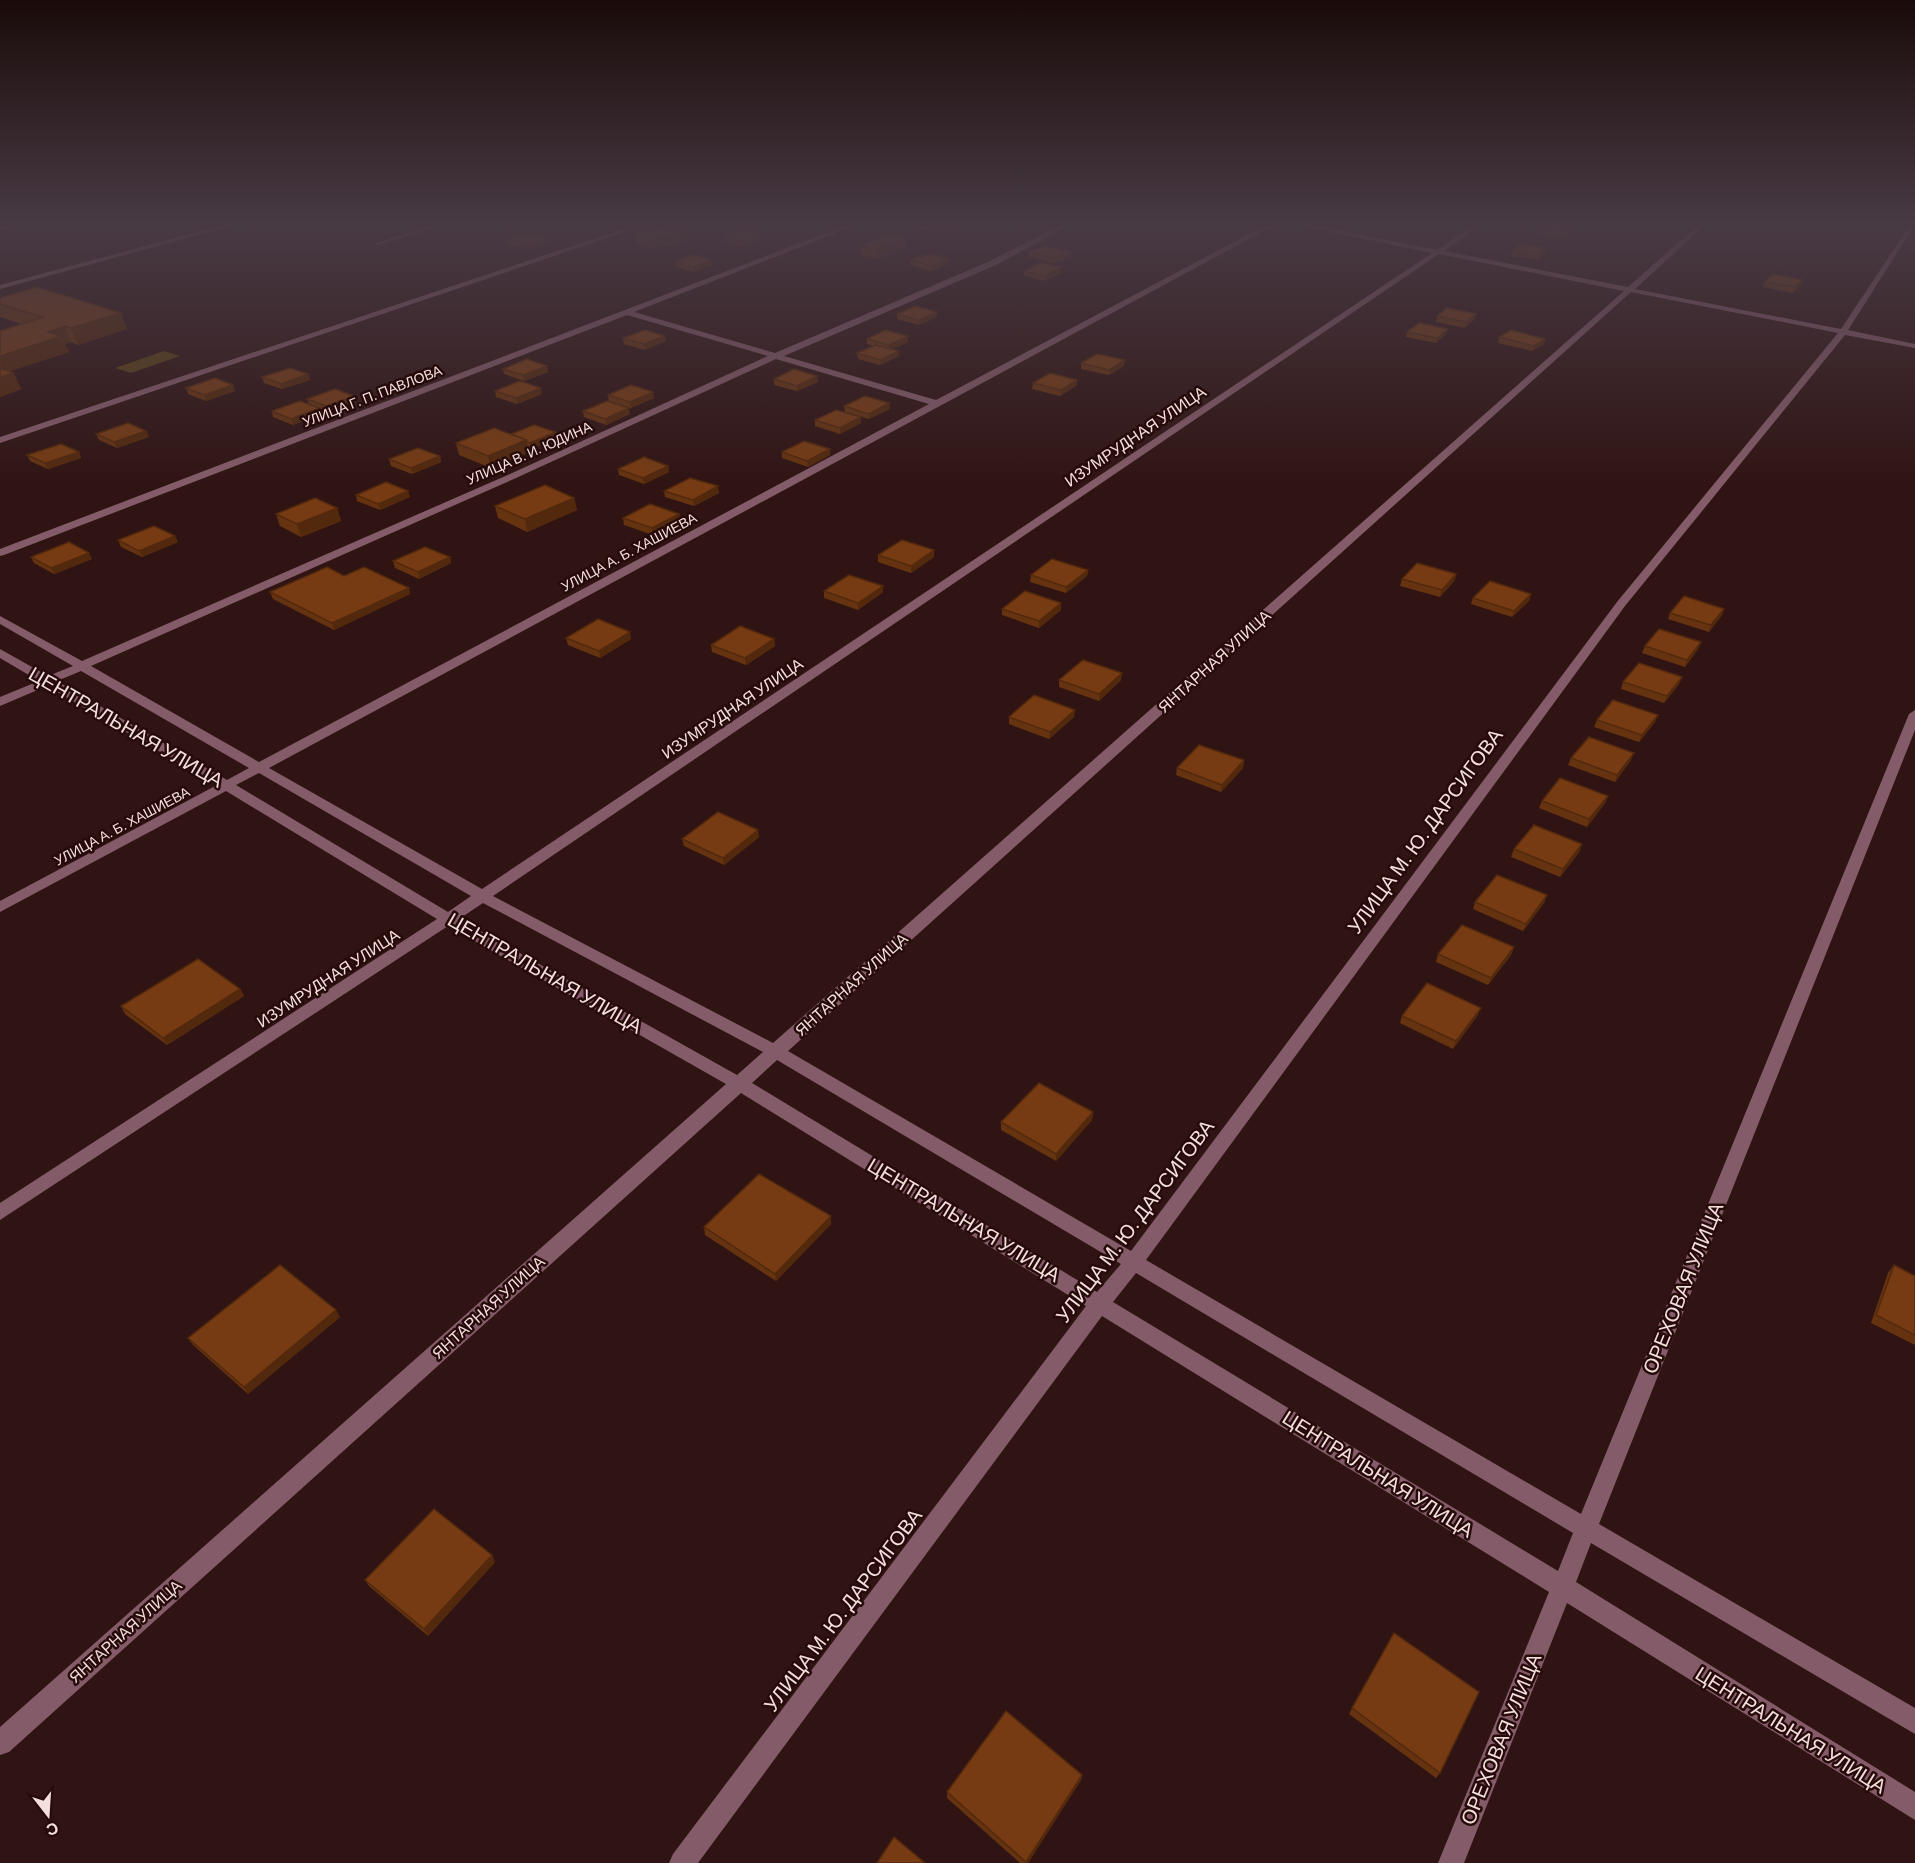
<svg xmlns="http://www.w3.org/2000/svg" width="1915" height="1863" font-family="Barlow,sans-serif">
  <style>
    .green { fill: #5a4014 }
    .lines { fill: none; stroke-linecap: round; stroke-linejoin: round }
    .minor { fill: #845c69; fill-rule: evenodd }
    .wall { fill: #653310 }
    .shaded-wall { fill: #53290d }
    .building { fill: #763b13; stroke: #53290d; stroke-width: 1.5 }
    .labels { text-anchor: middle; stroke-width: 5; stroke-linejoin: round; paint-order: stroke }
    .far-street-label { font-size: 14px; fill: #f4dfdd; stroke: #260b0a }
    .street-label { font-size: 16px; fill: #f4dfdd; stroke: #260b0a }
    .near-street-label { font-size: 20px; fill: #f4dfdd; stroke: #260b0a }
  </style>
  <rect width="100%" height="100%" fill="#301413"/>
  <!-- green -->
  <path class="green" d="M164,351L180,356L131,373L115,368Z"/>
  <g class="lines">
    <!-- minor -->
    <g class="minor">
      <path d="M11,225H24L0,232V228Z"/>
      <path d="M223,225H235L0,289V285Z"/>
      <path d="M431,225H442L379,245L374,244Z"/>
      <path d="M635,225H646L0,443V437Z"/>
      <path d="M847,225H857L634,312L775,353L990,261L1061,225H1070L996,265L784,356L936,400L1266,225H1275L269,768L482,889L1432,253L1298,225H1313L1437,250L1473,225H1481L1444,251L1628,287L1698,225H1705L1635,289L1841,329L1910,225H1915L1848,330L1915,344V348L1845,335L1625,606L1146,1260L1581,1514L1909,714L1915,710V730L1599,1524L1915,1708V1734L1591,1543L1576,1582L1915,1792V1820L1567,1603L1464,1863H1438L1549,1592L1102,1316L698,1863H669L673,1854L1086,1306L741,1093L9,1752L0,1755V1727L726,1084L448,926L0,1220V1203L437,919L226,791L0,912V901L217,785L47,686L0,706V697L39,681L0,658V649L48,676L73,666L0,624V616L82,661L510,474L768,356L627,315L4,555L0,556V549ZM1439,254L1624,291L773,1043L493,896ZM1631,292L1838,333L1617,602L1131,1251L788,1051ZM776,359L929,404L259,762L91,666L516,478ZM81,671L249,768L227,780L57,681ZM259,773L471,896L448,912L236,785ZM483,903L763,1052L737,1075L459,919ZM777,1060L1121,1264L1097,1292L752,1083ZM1136,1273L1573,1533L1558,1571L1113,1302Z"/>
    </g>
  </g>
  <!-- wall -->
  <g class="wall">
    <path d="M917,225H953V226L937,232L917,228Z"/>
    <path d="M1573,228L1571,233L1564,239L1538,235L1539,230Z"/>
    <path d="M635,233L685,242L651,249L636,243Z"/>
    <path d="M725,236L762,240L744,246L725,241Z"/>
    <path d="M545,238L546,243L525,249L508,244L507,239Z"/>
    <path d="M906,238V247L877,259L862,255L861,246Z"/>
    <path d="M1512,251L1546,253L1537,260L1511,256Z"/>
    <path d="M1030,252L1071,257L1055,263L1029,257Z"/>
    <path d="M949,259V264L931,271L910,265V260Z"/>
    <path d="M675,262L712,265L694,272L675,267Z"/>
    <path d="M1024,271L1061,273L1045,281L1024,276Z"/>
    <path d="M1765,282L1801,285L1793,293L1763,287Z"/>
    <path d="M0,298L127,329L78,345L71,342L65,344L69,352L10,371L21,389L0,397V331L21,324L0,317Z"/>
    <path d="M897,314L937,317L919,325L897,319Z"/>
    <path d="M1437,316L1475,319L1465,328L1436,322Z"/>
    <path d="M1407,332L1446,334L1436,343L1406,337Z"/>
    <path d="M908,336V342L893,349L899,356L880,365L858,359L857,353L873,346L867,344V339Z"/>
    <path d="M1499,337L1545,339L1544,344L1532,351L1498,343Z"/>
    <path d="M623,338L666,341L645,350L624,344Z"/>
    <path d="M1081,363L1124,366L1109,375L1081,369Z"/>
    <path d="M503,369L548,372L524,381L504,374Z"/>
    <path d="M308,374L310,380L282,389L264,383L262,377Z"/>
    <path d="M817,376L818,382L797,391L774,385V379Z"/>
    <path d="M1077,380V385L1060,396L1032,389L1033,383Z"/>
    <path d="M233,385L235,391L206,401L188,394L186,388Z"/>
    <path d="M495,391L542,394L517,404L496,397Z"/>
    <path d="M608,395L654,398L631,408L609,401Z"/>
    <path d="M307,399L356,401L328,412L319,408L321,414L293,425L273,417L272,411L309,404Z"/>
    <path d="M889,403L890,409L869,419L845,412L844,406Z"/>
    <path d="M583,411L630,414L606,425L584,417Z"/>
    <path d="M861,417V423L840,434L815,426V420Z"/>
    <path d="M146,431L149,437L117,448L99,440L96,434Z"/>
    <path d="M511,434L557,438L531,449L528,448L529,452L491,468L459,455L456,443Z"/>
    <path d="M830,449V455L808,467L782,458V452Z"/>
    <path d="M79,452L81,458L48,469L30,461L27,455Z"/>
    <path d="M440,456L441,462L412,474L391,466L389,459Z"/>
    <path d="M668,466L669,472L644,484L619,475L618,469Z"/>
    <path d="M664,491L719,493L694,506L665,497Z"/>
    <path d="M356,495L410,497L380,510L357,501Z"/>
    <path d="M574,498L577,510L527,532L498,518L495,506Z"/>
    <path d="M337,508L341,521L301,537L280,526L276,514Z"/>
    <path d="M679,514L680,520L653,535L624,525L623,518Z"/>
    <path d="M118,540L178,542L142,557L121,547Z"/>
    <path d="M934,550V557L911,573L878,562V555Z"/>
    <path d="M31,557L92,559L54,574L34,563Z"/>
    <path d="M450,557L451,563L419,579L395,568L393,561Z"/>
    <path d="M1088,570L1087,576L1066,593L1030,582L1031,575Z"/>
    <path d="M1402,579L1455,580L1440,597L1400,586Z"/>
    <path d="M883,586V592L858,610L824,598V591Z"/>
    <path d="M270,592L410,594L334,630L273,599Z"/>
    <path d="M1531,594L1529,601L1512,617L1471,604L1473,598Z"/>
    <path d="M1061,603V610L1039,628L1002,615V609Z"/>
    <path d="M1670,613L1722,615L1709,632L1668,619Z"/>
    <path d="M566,638L631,639L600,658L568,645Z"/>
    <path d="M774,639L775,646L746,665L712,652L711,645Z"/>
    <path d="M1701,642L1698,649L1685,667L1642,653L1645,646Z"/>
    <path d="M1682,677L1679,684L1664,703L1621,689L1623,682Z"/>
    <path d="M1059,680H1121L1099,701L1059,687Z"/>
    <path d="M1009,717H1074L1049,739L1009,724Z"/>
    <path d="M1597,720L1655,722L1639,742L1594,727Z"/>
    <path d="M1571,758L1631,760L1615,782L1568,765Z"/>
    <path d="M1244,760L1243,768L1221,792L1176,775L1177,768Z"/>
    <path d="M1608,796L1605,803L1587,827L1539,808L1542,801Z"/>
    <path d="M759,837L724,865L684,846L682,839Z"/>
    <path d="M1514,849L1580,851L1560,877L1511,857Z"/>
    <path d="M1547,895L1544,903L1523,931L1473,909L1475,902Z"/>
    <path d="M1514,947L1511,955L1488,985L1436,962L1438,954Z"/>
    <path d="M240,989L244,996L167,1045L125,1014L121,1006Z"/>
    <path d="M1478,1015L1453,1049L1400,1023L1402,1016Z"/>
    <path d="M1093,1112L1092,1120L1056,1161L1001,1130V1122Z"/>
    <path d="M831,1224L776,1281L705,1235L704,1227Z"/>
    <path d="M1894,1265L1915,1276V1345L1871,1323L1888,1273Z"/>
    <path d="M340,1317L248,1394L193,1345L188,1338Z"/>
    <path d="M495,1562L428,1636L369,1586L365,1580Z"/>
    <path d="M1394,1633L1440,1773L1436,1778L1349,1714Z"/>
    <path d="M1082,1775L1081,1780L1028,1863H1020L947,1798V1792Z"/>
  </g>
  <!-- shaded-wall -->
  <g class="shaded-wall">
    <path d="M943,225H953V226L937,232V228Z"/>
    <path d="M1573,228L1571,233L1564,239L1565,234Z"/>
    <path d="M684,232L685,242L651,249L650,240Z"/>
    <path d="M762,235V240L744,246L743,241Z"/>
    <path d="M545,238L546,243L525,249L524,244Z"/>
    <path d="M906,238V247L877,259V249Z"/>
    <path d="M1547,248L1546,253L1537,260L1539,255Z"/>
    <path d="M1071,252V257L1055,263L1056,258Z"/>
    <path d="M949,259V264L931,271V266Z"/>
    <path d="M712,260V265L694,272L693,267Z"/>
    <path d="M1062,267L1061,273L1045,281V276Z"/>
    <path d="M1803,280L1801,285L1793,293L1795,287Z"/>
    <path d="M937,312V317L919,325V320Z"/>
    <path d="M121,313L127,329L78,345L71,328Z"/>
    <path d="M1476,314L1475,319L1465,328L1466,322Z"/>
    <path d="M65,326L71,342L65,344L69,352L4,373L0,364V356L48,332Z"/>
    <path d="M1448,329L1446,334L1436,343L1437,338Z"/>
    <path d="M665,336L666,341L645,350L644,344Z"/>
    <path d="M908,336V342L890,350L889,345Z"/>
    <path d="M1545,339L1544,344L1532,351L1534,346Z"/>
    <path d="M899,351V356L880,365V360Z"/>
    <path d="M1125,360L1124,366L1109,375V370Z"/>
    <path d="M547,366L548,372L524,381L523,375Z"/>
    <path d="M14,373L21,389L0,397V377Z"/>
    <path d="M308,374L310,380L282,389L281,384Z"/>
    <path d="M817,376L818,382L797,391V386Z"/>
    <path d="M1077,380V385L1060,396L1061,390Z"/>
    <path d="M233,385L235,391L206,401L204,395Z"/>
    <path d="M541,388L542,394L517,404L516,398Z"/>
    <path d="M653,392L654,398L631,408L630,402Z"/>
    <path d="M354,396L356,401L328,412L326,406Z"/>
    <path d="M889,403L890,409L869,419V414Z"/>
    <path d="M319,408L321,414L293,425L291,419Z"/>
    <path d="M629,408L630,414L606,425L605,419Z"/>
    <path d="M861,417V423L840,434V428Z"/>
    <path d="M146,431L149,437L117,448L114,442Z"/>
    <path d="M556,432L557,438L531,449L530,443Z"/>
    <path d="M526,440L529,452L491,468L488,456Z"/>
    <path d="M830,449V455L808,467L807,461Z"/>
    <path d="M79,452L81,458L48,469L45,463Z"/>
    <path d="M440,456L441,462L412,474L411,468Z"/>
    <path d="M668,466L669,472L644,484L643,478Z"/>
    <path d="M718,486L719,493L694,506L693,500Z"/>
    <path d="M408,491L410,497L380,510L378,504Z"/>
    <path d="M574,498L577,510L527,532L525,519Z"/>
    <path d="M337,508L341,521L301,537L297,524Z"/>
    <path d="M679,514L680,520L653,535L652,528Z"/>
    <path d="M175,536L178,542L142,557L139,551Z"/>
    <path d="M934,550V557L911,573V566Z"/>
    <path d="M89,553L92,559L54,574L51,568Z"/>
    <path d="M450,557L451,563L419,579L418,572Z"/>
    <path d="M1088,570L1087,576L1066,593V587Z"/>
    <path d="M1456,574L1455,580L1440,597L1442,590Z"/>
    <path d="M883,586V592L858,610V603Z"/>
    <path d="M409,588L410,594L334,630L332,623Z"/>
    <path d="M1531,594L1529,601L1512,617L1514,611Z"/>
    <path d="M1061,603V610L1039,628V621Z"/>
    <path d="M1724,609L1722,615L1709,632L1711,625Z"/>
    <path d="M630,632L631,639L600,658L599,651Z"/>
    <path d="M774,639L775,646L746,665L745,658Z"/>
    <path d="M1701,642L1698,649L1685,667L1687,660Z"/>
    <path d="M1122,673L1121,680L1099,701V694Z"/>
    <path d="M1682,677L1679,684L1664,703L1667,696Z"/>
    <path d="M1075,710L1074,717L1049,739L1050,732Z"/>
    <path d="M1658,715L1655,722L1639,742L1642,735Z"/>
    <path d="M1634,753L1631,760L1615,782L1617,775Z"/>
    <path d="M1244,760L1243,768L1221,792L1222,785Z"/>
    <path d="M1608,796L1605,803L1587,827L1589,819Z"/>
    <path d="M758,830L759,837L724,865L723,858Z"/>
    <path d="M1582,844L1580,851L1560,877L1563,869Z"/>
    <path d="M1547,895L1544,903L1523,931L1526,924Z"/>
    <path d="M1514,947L1511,955L1488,985L1491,978Z"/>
    <path d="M240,989L244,996L167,1045L163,1038Z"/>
    <path d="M1481,1008L1478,1015L1453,1049L1456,1041Z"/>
    <path d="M1093,1112L1092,1120L1056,1161V1154Z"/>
    <path d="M831,1216V1224L776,1281L775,1274Z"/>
    <path d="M336,1310L340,1317L248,1394L244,1387Z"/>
    <path d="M492,1555L495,1562L428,1636L424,1629Z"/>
    <path d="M1082,1775L1081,1780L1028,1863H1026Z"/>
  </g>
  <!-- building -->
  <g class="building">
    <path d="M928,225H943L937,228Z"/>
    <path d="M1545,225H1558L1573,228L1565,234L1539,230Z"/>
    <path d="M669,226L684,232L650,240L635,233Z"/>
    <path d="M743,230L762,235L743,241L725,236Z"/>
    <path d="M528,233L545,238L524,244L507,239Z"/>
    <path d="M891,234L906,238L877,249L861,246Z"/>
    <path d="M1520,244L1547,248L1539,255L1512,251Z"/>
    <path d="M1045,246L1071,252L1056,258L1030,252Z"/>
    <path d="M928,254L949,259L931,266L910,260Z"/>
    <path d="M693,255L712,260L693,267L675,262Z"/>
    <path d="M1041,263L1062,267L1045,276L1024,271Z"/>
    <path d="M1773,274L1803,280L1795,287L1765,282Z"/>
    <path d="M37,287L121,313L71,328L65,326L48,332L62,336L0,356V331L43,317L0,304V298Z"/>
    <path d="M915,306L937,312L919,320L897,314Z"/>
    <path d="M1447,308L1476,314L1466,322L1437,316Z"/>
    <path d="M1419,323L1448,329L1437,338L1407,332Z"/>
    <path d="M645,330L665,336L644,344L623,338Z"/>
    <path d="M885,330L908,336L889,345L867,339Z"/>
    <path d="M1511,330L1545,339L1534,346L1499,337Z"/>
    <path d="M876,345L899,351L880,360L857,353Z"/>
    <path d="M1097,354L1125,360L1109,370L1081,363Z"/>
    <path d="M527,359L547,366L523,375L503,369Z"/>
    <path d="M0,368L14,373L0,377Z"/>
    <path d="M290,368L308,374L281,384L262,377Z"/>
    <path d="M794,369L817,376L797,386L774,379Z"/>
    <path d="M1050,373L1077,380L1061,390L1033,383Z"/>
    <path d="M215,378L233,385L204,395L186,388Z"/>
    <path d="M520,381L541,388L516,398L495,391Z"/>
    <path d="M631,385L653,392L630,402L608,395Z"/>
    <path d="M335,389L354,396L326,406L307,399Z"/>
    <path d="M865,396L889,403L869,414L844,406Z"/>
    <path d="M300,401L319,408L291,419L272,411Z"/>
    <path d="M607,401L629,408L605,419L583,411Z"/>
    <path d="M836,410L861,417L840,428L815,420Z"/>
    <path d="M128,423L146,431L114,442L96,434Z"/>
    <path d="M534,425L556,432L530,443L527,442L526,440L511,434Z"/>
    <path d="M494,428L526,440L488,456L456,443Z"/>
    <path d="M804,441L830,449L807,461L782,452Z"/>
    <path d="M61,444L79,452L45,463L27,455Z"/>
    <path d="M418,448L440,456L411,468L389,459Z"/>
    <path d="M644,457L668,466L643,478L618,469Z"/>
    <path d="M690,478L718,486L693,500L664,491Z"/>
    <path d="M386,482L408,491L378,504L356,495Z"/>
    <path d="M545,485L574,498L525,519L495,506Z"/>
    <path d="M315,498L337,508L297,524L276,514Z"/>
    <path d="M650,504L679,514L652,528L623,518Z"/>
    <path d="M154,526L175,536L139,551L118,540Z"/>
    <path d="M902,540L934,550L911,566L878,555Z"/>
    <path d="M69,542L89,553L51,568L31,557Z"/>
    <path d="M425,547L450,557L418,572L393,561Z"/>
    <path d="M1052,559L1088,570L1066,587L1031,575Z"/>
    <path d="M1417,563L1456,574L1442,590L1402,579Z"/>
    <path d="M327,567L344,576L364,567L409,588L332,623L270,592Z"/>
    <path d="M849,575L883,586L858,603L824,591Z"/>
    <path d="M1490,581L1531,594L1514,611L1473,598Z"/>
    <path d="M1025,591L1061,603L1039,621L1002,609Z"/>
    <path d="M1684,596L1724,609L1711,625L1670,613Z"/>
    <path d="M598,619L630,632L599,651L566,638Z"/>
    <path d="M740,626L774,639L745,658L711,645Z"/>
    <path d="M1659,629L1701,642L1687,660L1645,646Z"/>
    <path d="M1083,660L1122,673L1099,694L1059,680Z"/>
    <path d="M1639,663L1682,677L1667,696L1623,682Z"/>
    <path d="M1034,695L1075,710L1050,732L1009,717Z"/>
    <path d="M1613,700L1658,715L1642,735L1597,720Z"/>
    <path d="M1589,737L1634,753L1617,775L1571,758Z"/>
    <path d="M1199,745L1244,760L1222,785L1177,768Z"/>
    <path d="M1560,778L1608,796L1589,819L1542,801Z"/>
    <path d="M718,812L758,830L723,858L682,839Z"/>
    <path d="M1534,825L1582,844L1563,869L1514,849Z"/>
    <path d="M1497,875L1547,895L1526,924L1475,902Z"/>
    <path d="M1462,925L1514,947L1491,978L1438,954Z"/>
    <path d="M198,959L240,989L163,1038L121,1006Z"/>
    <path d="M1427,983L1481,1008L1456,1041L1402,1016Z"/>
    <path d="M1039,1083L1093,1112L1056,1154L1001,1122Z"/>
    <path d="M759,1174L831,1216L775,1274L704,1227Z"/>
    <path d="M280,1265L336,1310L244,1387L188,1338Z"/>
    <path d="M1894,1265L1915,1276V1335L1876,1315Z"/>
    <path d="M434,1509L492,1555L424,1629L365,1580Z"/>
    <path d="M1394,1633L1479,1692L1440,1773L1352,1708Z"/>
    <path d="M1006,1711L1082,1775L1026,1862L947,1792Z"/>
    <path d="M894,1837L925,1863H877Z"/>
  </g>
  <!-- sky -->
  <linearGradient id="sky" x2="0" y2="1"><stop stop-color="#1a0b0a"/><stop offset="0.46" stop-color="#483a44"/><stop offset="1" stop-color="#483a44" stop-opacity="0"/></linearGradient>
  <rect width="1915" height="486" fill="url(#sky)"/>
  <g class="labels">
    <!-- far-street labels -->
    <g class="far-street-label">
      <text transform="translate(372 396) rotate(-21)" y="5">УЛИЦА Г. П. ПАВЛОВА</text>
      <text transform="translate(529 453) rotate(-24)" y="5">УЛИЦА В. И. ЮДИНА</text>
      <text transform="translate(629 552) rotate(-28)" y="5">УЛИЦА А. Б. ХАШИЕВА</text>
      <text transform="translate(122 826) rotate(-28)" y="5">УЛИЦА А. Б. ХАШИЕВА</text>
    </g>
    <!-- street labels -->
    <g class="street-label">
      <text transform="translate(1135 436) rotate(-34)" y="6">ИЗУМРУДНАЯ УЛИЦА</text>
      <text transform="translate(1214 661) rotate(-42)" y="6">ЯНТАРНАЯ УЛИЦА</text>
      <text transform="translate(732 708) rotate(-34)" y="6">ИЗУМРУДНАЯ УЛИЦА</text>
      <text transform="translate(328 978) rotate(-33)" y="6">ИЗУМРУДНАЯ УЛИЦА</text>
      <text transform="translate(851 984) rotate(-42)" y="6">ЯНТАРНАЯ УЛИЦА</text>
      <text transform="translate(488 1307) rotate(-42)" y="6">ЯНТАРНАЯ УЛИЦА</text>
      <text transform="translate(125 1631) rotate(-42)" y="6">ЯНТАРНАЯ УЛИЦА</text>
    </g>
    <!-- near-street labels -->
    <g class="near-street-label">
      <text transform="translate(126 727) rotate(30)" y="7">ЦЕНТРАЛЬНАЯ УЛИЦА</text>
      <text transform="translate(1425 831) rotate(-54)" y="7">УЛИЦА М. Ю. ДАРСИГОВА</text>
      <text transform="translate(545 973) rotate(30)" y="7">ЦЕНТРАЛЬНАЯ УЛИЦА</text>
      <text transform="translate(964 1220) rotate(31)" y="7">ЦЕНТРАЛЬНАЯ УЛИЦА</text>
      <text transform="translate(1135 1221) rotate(-53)" y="7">УЛИЦА М. Ю. ДАРСИГОВА</text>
      <text transform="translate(1683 1288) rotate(-68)" y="7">ОРЕХОВАЯ УЛИЦА</text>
      <text transform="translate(1378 1474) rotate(32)" y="7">ЦЕНТРАЛЬНАЯ УЛИЦА</text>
      <text transform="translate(843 1610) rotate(-53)" y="7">УЛИЦА М. Ю. ДАРСИГОВА</text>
      <text transform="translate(1791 1730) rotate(32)" y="7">ЦЕНТРАЛЬНАЯ УЛИЦА</text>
      <text transform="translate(1501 1739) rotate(-68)" y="7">ОРЕХОВАЯ УЛИЦА</text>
    </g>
  </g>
  <!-- north arrow -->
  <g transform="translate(48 1815) rotate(163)" stroke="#260b0a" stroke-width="4.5" paint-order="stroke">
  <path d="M0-4.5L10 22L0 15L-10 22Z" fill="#f4dfdd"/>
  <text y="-9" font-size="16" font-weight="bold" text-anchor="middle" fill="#f4dfdd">С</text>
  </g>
</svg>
